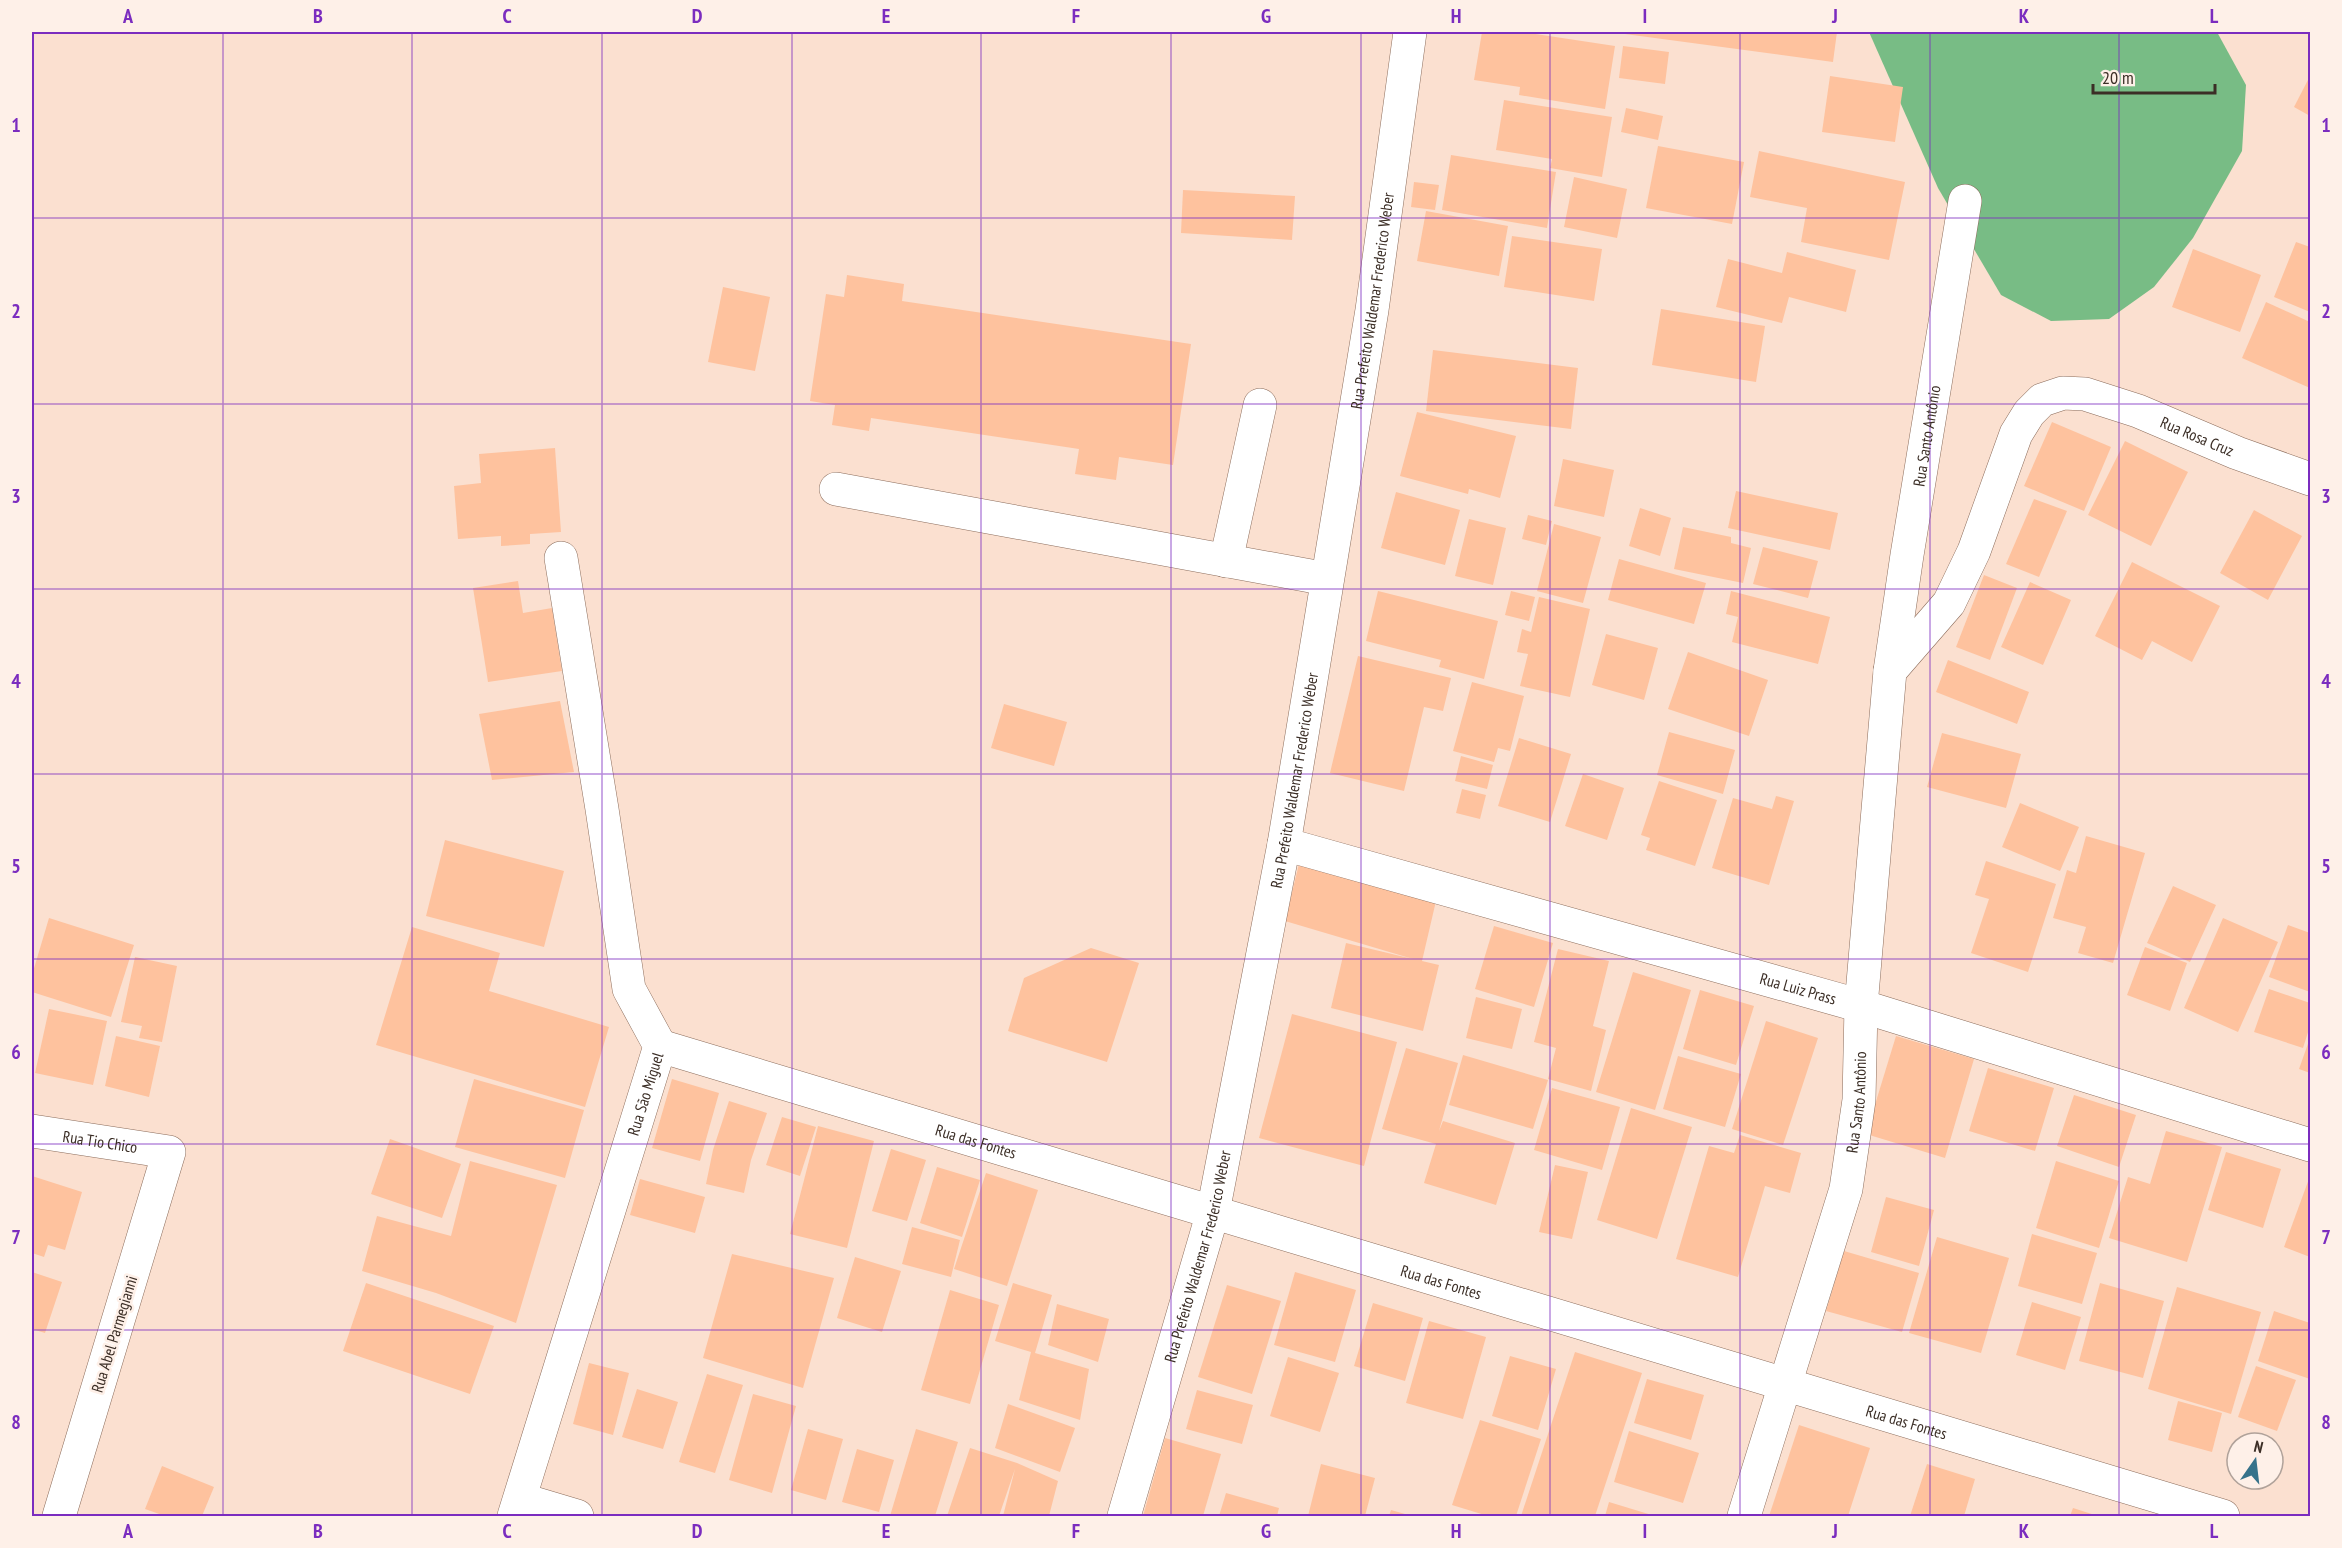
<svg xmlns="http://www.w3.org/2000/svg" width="2342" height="1548" font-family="'PT Sans Narrow',sans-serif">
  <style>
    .forest { fill: #78bc85 }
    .building { fill: #fec29e }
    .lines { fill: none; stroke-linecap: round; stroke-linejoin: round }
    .minor-casing { stroke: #8c6d5c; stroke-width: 34 }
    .minor { stroke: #fff; stroke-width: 33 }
    .grid { fill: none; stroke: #7b2cbf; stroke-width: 1.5; stroke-opacity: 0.55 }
    .labels { text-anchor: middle; stroke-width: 5; stroke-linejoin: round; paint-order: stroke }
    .street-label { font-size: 16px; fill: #3b2e26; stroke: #fef0e8 }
    .neatline { fill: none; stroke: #7b2cbf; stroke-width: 2 }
    .grid-label { font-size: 20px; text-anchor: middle; font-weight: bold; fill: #7b2cbf }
  </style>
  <rect width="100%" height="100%" fill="#fbe0d0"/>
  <!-- forest -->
  <path class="forest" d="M1869,32H2217L2246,85L2242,151L2193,238L2154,287L2109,319L2051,321L2001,295L1938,188Z"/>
  <!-- building -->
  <g class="building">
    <path d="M1482,32H1523L1615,46L1605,109L1519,95L1520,87L1474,80Z"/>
    <path d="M1610,32H1837L1833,62Z"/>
    <path d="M1623,46L1669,52L1665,84L1619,78Z"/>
    <path d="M1830,76L1903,87L1895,142L1822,132Z"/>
    <path d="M2310,76V116L2294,107Z"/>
    <path d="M1504,100L1612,117L1602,177L1550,168L1552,159L1496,150Z"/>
    <path d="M1626,108L1663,116L1658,140L1621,132Z"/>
    <path d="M1658,146L1744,162L1732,224L1646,208Z"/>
    <path d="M1759,151L1905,182L1889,260L1801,242L1807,208L1750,197Z"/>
    <path d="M1451,155L1556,172L1547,228L1442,210Z"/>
    <path d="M1574,177L1627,189L1617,238L1564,227Z"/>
    <path d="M1414,182L1439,185L1435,210L1411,207Z"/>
    <path d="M1183,190L1295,196L1292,240L1181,233Z"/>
    <path d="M1426,211L1508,226L1499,276L1417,261Z"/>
    <path d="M1512,236L1602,249L1594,301L1504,287Z"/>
    <path d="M2296,242L2310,247V312L2274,297Z"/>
    <path d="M2193,249L2261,275L2240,332L2172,307Z"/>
    <path d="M1787,252L1856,270L1846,312L1789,297L1782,323L1716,307L1728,259L1782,273Z"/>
    <path d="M847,275L904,284L902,301L1191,344L1173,465L1119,457L1116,480L1075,474L1079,449L871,418L869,431L832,425L835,405L810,401L826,294L844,297Z"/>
    <path d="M723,287L770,297L755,371L708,362Z"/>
    <path d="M2266,302L2310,322V388L2242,358Z"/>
    <path d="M1661,309L1765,326L1756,382L1652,365Z"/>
    <path d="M1433,350L1578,368L1571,429L1426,411Z"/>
    <path d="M1417,412L1516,436L1500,498L1469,489L1468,494L1400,476Z"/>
    <path d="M2052,422L2111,447L2084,511L2024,486Z"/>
    <path d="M2125,441L2188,472L2151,546L2088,515Z"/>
    <path d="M555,448L561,532L530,534V544L501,546V536L458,539L454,486L481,483L479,454Z"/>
    <path d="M1563,459L1614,470L1604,517L1554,506Z"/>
    <path d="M1736,491L1838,513L1830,550L1728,528Z"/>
    <path d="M1396,492L1460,510L1445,565L1381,548Z"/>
    <path d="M2034,499L2067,511L2039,577L2006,564Z"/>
    <path d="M1640,508L1671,518L1660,556L1629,546Z"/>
    <path d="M2254,510L2302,536L2268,600L2220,573Z"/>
    <path d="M1528,515L1552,521L1546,545L1522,539Z"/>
    <path d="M1469,519L1506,528L1493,585L1455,576Z"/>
    <path d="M1554,524L1601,537L1583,603L1537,591Z"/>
    <path d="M1683,527L1731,537V543L1751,548L1743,583L1674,569Z"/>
    <path d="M1763,547L1818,561L1808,598L1753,584Z"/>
    <path d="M1619,559L1706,583L1694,624L1608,600Z"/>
    <path d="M2132,562L2220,606L2192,662L2152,641L2142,660L2095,636Z"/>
    <path d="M1984,575L2017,588L1990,660L1956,647Z"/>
    <path d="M518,581L523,613L552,608L562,671L488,682L473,588Z"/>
    <path d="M2030,582L2071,600L2043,665L2001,647Z"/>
    <path d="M1378,591L1498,621L1484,679L1439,667L1441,660L1366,641Z"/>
    <path d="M1511,591L1535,597L1529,621L1505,615Z"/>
    <path d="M1731,591L1830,617L1818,664L1732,642L1738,617L1726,614Z"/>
    <path d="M1539,597L1590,609L1570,697L1520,686L1528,654L1517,652L1522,629L1531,632Z"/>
    <path d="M1606,634L1658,648L1644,700L1592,685Z"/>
    <path d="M1688,652L1768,680L1749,736L1668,709Z"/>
    <path d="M1358,656L1451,678L1443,711L1424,707L1404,791L1330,773Z"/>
    <path d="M1948,660L2029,692L2017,724L1936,692Z"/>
    <path d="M1472,682L1524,696L1510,751L1498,748L1494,762L1453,751Z"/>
    <path d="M560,701L574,772L492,780L479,714Z"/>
    <path d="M1004,704L1067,722L1054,766L991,748Z"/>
    <path d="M1669,732L1735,750L1723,794L1657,775Z"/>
    <path d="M1942,733L2021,754L2006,808L1927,787Z"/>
    <path d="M1519,738L1571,754L1550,822L1498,806Z"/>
    <path d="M1461,756L1493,765L1487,789L1455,781Z"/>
    <path d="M1583,774L1624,788L1607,840L1565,826Z"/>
    <path d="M1659,781L1717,800L1695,866L1646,850L1650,838L1641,835Z"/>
    <path d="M1462,789L1486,795L1480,819L1456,813Z"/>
    <path d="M1776,796L1794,801L1769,885L1712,868L1733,798L1772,809Z"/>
    <path d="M2020,803L2079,827L2060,871L2002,847Z"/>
    <path d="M2086,836L2145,853L2113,963L2078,953L2086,927L2053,918L2067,870L2076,873Z"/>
    <path d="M445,840L564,871L544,947L426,916Z"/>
    <path d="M1986,861L2056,884L2028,972L1971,953L1989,899L1975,895Z"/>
    <path d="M1299,864L1436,901L1422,961L1439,965L1423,1031L1331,1008L1346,943L1413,959L1285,921Z"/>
    <path d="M2173,886L2216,905L2190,962L2147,943Z"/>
    <path d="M49,918L134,945L111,1017L32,992V975Z"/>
    <path d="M2223,918L2278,942L2238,1032L2184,1008Z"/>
    <path d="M2288,925L2310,933V992L2269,977Z"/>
    <path d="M1494,926L1553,943L1534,1007L1475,989Z"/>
    <path d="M412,927L500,953L489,991L609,1027L585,1107L376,1045Z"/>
    <path d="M2145,947L2187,963L2170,1011L2127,995Z"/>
    <path d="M1091,948L1139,963L1107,1062L1008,1031L1024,978Z"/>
    <path d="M1558,949L1609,961L1593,1026L1606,1030L1591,1091L1548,1079L1556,1048L1534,1042Z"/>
    <path d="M135,957L177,966L162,1042L139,1038L142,1026L121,1022Z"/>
    <path d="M1633,972L1691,990L1655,1110L1596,1092Z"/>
    <path d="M2269,989L2310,1003V1026L2303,1048L2254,1032Z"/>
    <path d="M1700,990L1754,1006L1736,1065L1683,1049Z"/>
    <path d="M1476,997L1522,1009L1512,1049L1466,1038Z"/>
    <path d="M49,1009L107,1021L93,1085L35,1073Z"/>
    <path d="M1292,1014L1397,1042L1364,1166L1259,1138Z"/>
    <path d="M1766,1021L1818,1038L1783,1145L1732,1129Z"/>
    <path d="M116,1036L160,1046L149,1097L105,1086Z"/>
    <path d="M1896,1036L1974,1059L1945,1158L1866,1134Z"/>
    <path d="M2310,1038V1073L2299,1069Z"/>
    <path d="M1406,1048L1458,1063L1439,1131L1443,1121L1515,1143L1496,1205L1424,1183L1436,1144L1382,1129Z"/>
    <path d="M1463,1055L1548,1080L1533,1129L1449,1105Z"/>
    <path d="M1678,1056L1741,1074L1725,1127L1663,1109Z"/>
    <path d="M1988,1068L2054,1088L2035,1151L1969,1131Z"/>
    <path d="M474,1079L584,1110L565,1178L455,1147Z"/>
    <path d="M672,1079L719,1093L700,1161L652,1148Z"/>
    <path d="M1552,1088L1620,1107L1602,1170L1534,1150Z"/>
    <path d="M2074,1095L2136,1115L2119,1167L2057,1146Z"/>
    <path d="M729,1101L767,1113L751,1160L744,1193L706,1184L713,1150Z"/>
    <path d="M1631,1108L1692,1127L1657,1239L1597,1220Z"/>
    <path d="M782,1117L816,1127L800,1176L766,1165Z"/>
    <path d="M818,1126L874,1141L847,1248L790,1234Z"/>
    <path d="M2166,1131L2222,1147L2187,1262L2109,1238L2128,1177L2150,1184Z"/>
    <path d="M1740,1135L1801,1153L1790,1193L1765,1186L1738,1277L1676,1259L1709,1146L1734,1153Z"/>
    <path d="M390,1139L461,1164L442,1218L371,1194Z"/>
    <path d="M891,1149L926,1160L907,1221L872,1211Z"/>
    <path d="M2226,1152L2281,1169L2263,1228L2208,1210Z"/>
    <path d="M470,1161L557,1185L516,1323L436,1293L362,1271L377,1216L451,1236Z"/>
    <path d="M2056,1161L2119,1181L2099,1248L2036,1228Z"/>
    <path d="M1555,1165L1588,1172L1572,1239L1539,1232Z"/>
    <path d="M937,1167L980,1180L962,1237L920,1223Z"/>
    <path d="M986,1173L1038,1190L1007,1286L954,1269Z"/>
    <path d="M32,1176L82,1192L65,1250L48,1245L44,1257L32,1253Z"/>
    <path d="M2310,1176V1257L2284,1247Z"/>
    <path d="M640,1179L705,1197L695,1233L630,1215Z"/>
    <path d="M1886,1197L1934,1210L1919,1266L1871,1252Z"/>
    <path d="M912,1227L960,1240L951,1277L902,1264Z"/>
    <path d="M2032,1234L2097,1253L2082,1304L2018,1286Z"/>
    <path d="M1937,1237L2009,1258L1981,1353L1909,1333Z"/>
    <path d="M1844,1251L1919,1273L1902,1332L1826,1311Z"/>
    <path d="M732,1254L834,1278L803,1388L703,1358Z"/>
    <path d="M855,1257L901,1271L882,1332L837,1318Z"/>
    <path d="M32,1272L62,1282L45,1333L32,1329Z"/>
    <path d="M1295,1272L1356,1290L1335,1362L1274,1345Z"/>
    <path d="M366,1283L494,1326L470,1394L343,1351Z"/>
    <path d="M1013,1283L1052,1295L1035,1353L1089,1369L1080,1420L1019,1400L1031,1352L995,1341Z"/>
    <path d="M2100,1283L2164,1301L2143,1378L2079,1361Z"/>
    <path d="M1227,1285L1281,1301L1252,1394L1198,1377Z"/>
    <path d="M2177,1287L2261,1312L2231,1414L2148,1389Z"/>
    <path d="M950,1290L999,1305L970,1404L921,1390Z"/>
    <path d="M2032,1302L2081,1317L2065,1370L2016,1355Z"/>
    <path d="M1373,1303L1423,1318L1405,1381L1354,1366Z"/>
    <path d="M1057,1304L1109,1319L1098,1362L1048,1345Z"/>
    <path d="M2274,1311L2310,1323V1379L2258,1361Z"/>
    <path d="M1429,1321L1486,1337L1463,1419L1406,1403Z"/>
    <path d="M1575,1352L1642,1373L1595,1516H1521Z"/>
    <path d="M1510,1356L1556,1369L1538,1430L1492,1416Z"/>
    <path d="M1288,1357L1339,1373L1320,1432L1270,1416Z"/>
    <path d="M589,1363L629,1373L613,1435L573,1424Z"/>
    <path d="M2256,1366L2296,1380L2277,1431L2238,1417Z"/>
    <path d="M707,1374L743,1385L715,1473L679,1462Z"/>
    <path d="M1647,1379L1704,1395L1691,1440L1634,1423Z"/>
    <path d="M637,1389L678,1402L663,1449L622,1437Z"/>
    <path d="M1197,1390L1253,1405L1242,1444L1186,1429Z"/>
    <path d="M753,1394L796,1406L772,1493L729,1480Z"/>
    <path d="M2178,1401L2222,1413L2212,1452L2168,1440Z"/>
    <path d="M1008,1404L1075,1428L1060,1472L995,1448Z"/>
    <path d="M1480,1420L1541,1439L1516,1516H1488L1452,1505Z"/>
    <path d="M1799,1425L1870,1448L1848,1516H1769Z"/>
    <path d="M808,1429L843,1439L826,1500L791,1490Z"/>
    <path d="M916,1429L958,1442L935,1516H890Z"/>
    <path d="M1629,1431L1699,1453L1683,1503L1614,1482Z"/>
    <path d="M1165,1438L1221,1454L1203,1516H1143Z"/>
    <path d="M970,1448L1017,1463L1058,1481L1049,1516H1003L1015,1469L999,1516H947Z"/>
    <path d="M857,1449L894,1460L879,1512L842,1502Z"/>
    <path d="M1321,1464L1375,1478L1365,1516H1308Z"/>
    <path d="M1927,1464L1975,1479L1964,1516H1910Z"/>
    <path d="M162,1466L214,1487L202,1516H165L145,1509Z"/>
    <path d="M1226,1493L1279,1508L1277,1516H1219Z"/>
    <path d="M1609,1502L1655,1516H1605Z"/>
    <path d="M2073,1508L2098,1516H2070Z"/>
    <path d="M1391,1510L1412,1516H1389Z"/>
  </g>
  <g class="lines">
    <!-- minor casing -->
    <g class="minor-casing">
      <g id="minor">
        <path d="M836,489L1327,579"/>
        <path d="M1226,561L1260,405"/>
        <path id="s1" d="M1890,671L1907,555L1965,201"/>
        <path id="s2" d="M1284,844L1861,1006L2310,1145"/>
        <path id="s3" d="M660,1046C1181,1202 1701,1362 2223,1516"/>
        <path id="s4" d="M32,1131L169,1152L59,1516"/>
        <path d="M520,1499L577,1516"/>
        <path id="s5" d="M514,1516L660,1046L629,989L602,809L561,558"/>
        <path id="s6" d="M1124,1516L1213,1212L1284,844L1372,310L1410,32"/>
        <path id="s7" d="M1744,1516L1846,1189L1859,1100L1861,1006L1890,671L1949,603L1974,551L2016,434L2029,413L2042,400L2063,393L2085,394L2138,411L2237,453L2310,479"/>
      </g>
    </g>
    <!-- minor -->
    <use href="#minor" class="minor"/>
  </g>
  <!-- grid -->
  <path class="grid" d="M223,32V1516M412,32V1516M602,32V1516M792,32V1516M981,32V1516M1171,32V1516M1361,32V1516M1550,32V1516M1740,32V1516M1930,32V1516M2119,32V1516M32,218H2310M32,404H2310M32,589H2310M32,774H2310M32,959H2310M32,1144H2310M32,1330H2310"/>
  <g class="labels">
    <!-- street labels -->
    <g class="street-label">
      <text dy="6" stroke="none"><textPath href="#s6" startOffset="1242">Rua Prefeito Waldemar Frederico Weber</textPath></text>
      <text dy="6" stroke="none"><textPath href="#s1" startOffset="238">Rua Santo Antônio</textPath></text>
      <text dy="6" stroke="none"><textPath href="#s7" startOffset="1342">Rua Rosa Cruz</textPath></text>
      <text dy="6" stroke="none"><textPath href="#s6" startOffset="756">Rua Prefeito Waldemar Frederico Weber</textPath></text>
      <text dy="6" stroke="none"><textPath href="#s2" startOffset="534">Rua Luiz Prass</textPath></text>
      <text dy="6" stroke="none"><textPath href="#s5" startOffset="442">Rua São Miguel</textPath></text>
      <text dy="6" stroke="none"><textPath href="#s7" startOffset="430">Rua Santo Antônio</textPath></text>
      <text dy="6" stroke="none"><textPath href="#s3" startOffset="330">Rua das Fontes</textPath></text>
      <text dy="6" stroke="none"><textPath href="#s4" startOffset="69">Rua Tio Chico</textPath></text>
      <text dy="6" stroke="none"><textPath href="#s6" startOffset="270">Rua Prefeito Waldemar Frederico Weber</textPath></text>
      <text dy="6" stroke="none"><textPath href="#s3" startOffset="816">Rua das Fontes</textPath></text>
      <text transform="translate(114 1334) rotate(-73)" y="6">Rua Abel Parmegianni</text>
      <text dy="6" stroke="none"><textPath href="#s3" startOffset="1302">Rua das Fontes</textPath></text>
    </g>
  </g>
  <!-- border -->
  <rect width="2342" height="1548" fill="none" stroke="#fef0e8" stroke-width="66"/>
  <!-- north arrow -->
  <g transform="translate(2255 1461) rotate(14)"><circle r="28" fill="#fef0e8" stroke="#b0a29a" stroke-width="1.5"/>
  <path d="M0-4.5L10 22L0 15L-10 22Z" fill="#36728a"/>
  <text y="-9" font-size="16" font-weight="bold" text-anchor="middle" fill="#3b2e26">N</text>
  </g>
  <!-- scale -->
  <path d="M2093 84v9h122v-9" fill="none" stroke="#3b2e26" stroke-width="3"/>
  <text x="2102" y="84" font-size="18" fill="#3b2e26" stroke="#fef0e8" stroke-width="4.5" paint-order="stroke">20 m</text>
  <rect x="33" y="33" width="2276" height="1482" class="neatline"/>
  <g class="grid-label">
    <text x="128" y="23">A</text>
    <text x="318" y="23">B</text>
    <text x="507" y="23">C</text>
    <text x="697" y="23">D</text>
    <text x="886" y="23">E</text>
    <text x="1076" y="23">F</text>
    <text x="1266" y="23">G</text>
    <text x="1456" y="23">H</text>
    <text x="1645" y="23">I</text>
    <text x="1835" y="23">J</text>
    <text x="2024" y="23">K</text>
    <text x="2214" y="23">L</text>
    <text x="16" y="132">1</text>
    <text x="2326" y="132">1</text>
    <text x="16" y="318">2</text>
    <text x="2326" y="318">2</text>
    <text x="16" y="503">3</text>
    <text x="2326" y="503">3</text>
    <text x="16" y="688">4</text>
    <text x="2326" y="688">4</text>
    <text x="16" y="873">5</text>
    <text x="2326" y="873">5</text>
    <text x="16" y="1059">6</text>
    <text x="2326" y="1059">6</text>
    <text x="16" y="1244">7</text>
    <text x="2326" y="1244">7</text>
    <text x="16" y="1429">8</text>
    <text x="2326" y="1429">8</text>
    <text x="128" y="1538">A</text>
    <text x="318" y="1538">B</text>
    <text x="507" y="1538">C</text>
    <text x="697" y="1538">D</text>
    <text x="886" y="1538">E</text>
    <text x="1076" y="1538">F</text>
    <text x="1266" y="1538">G</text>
    <text x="1456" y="1538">H</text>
    <text x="1645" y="1538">I</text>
    <text x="1835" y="1538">J</text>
    <text x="2024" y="1538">K</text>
    <text x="2214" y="1538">L</text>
  </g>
</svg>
